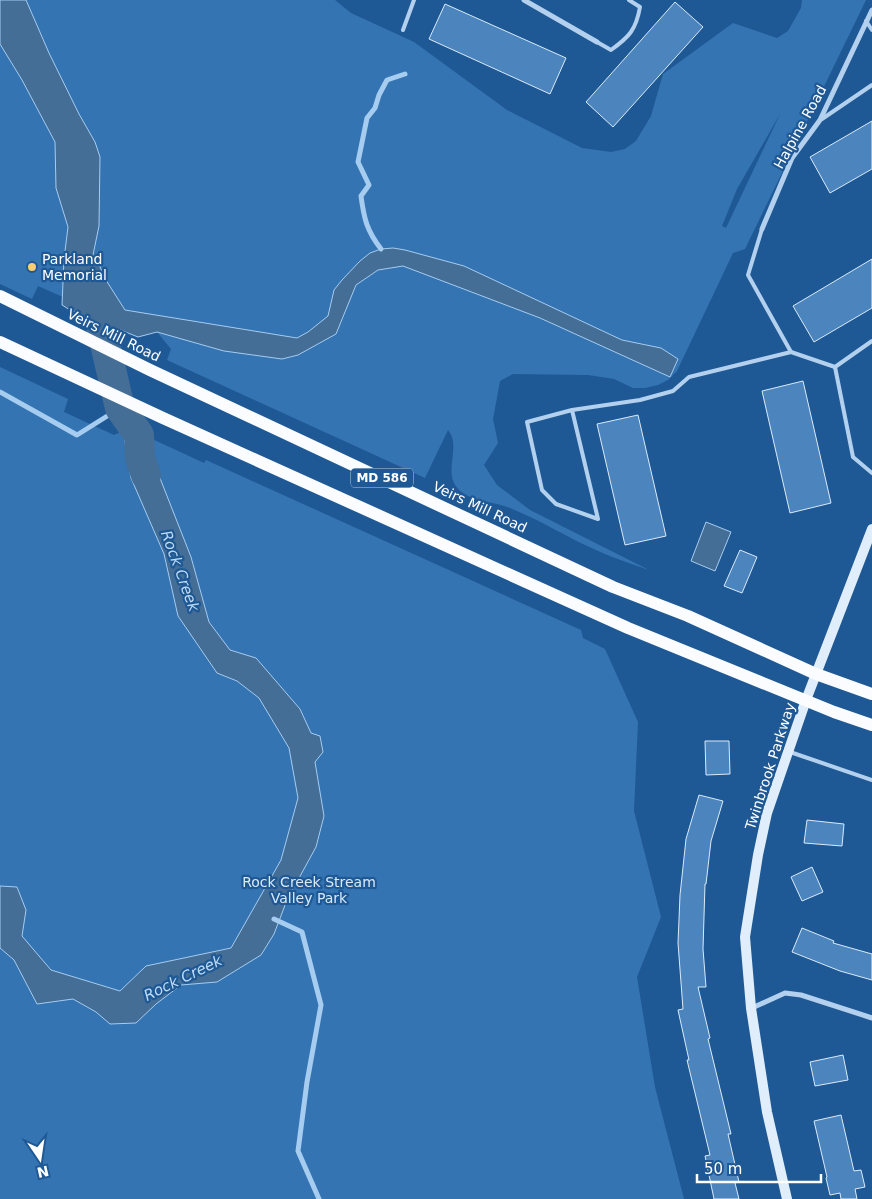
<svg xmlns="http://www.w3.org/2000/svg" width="872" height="1199" font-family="'DejaVu Sans',sans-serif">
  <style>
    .green { fill: #3474b2; fill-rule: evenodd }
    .water { fill: #456e97; stroke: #a6ccf0 }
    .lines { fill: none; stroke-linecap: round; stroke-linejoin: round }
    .stream { stroke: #a6ccf0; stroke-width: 5 }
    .river { stroke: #456e97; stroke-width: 30 }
    .building { fill: #4c85bd; stroke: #d9eafa }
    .lane { stroke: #b3d1ee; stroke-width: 4 }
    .street { stroke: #b3d1ee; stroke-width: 5 }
    .secondary { stroke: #e0edfa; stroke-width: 10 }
    .primary { stroke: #fafcff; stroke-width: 12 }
    .poi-dot { fill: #fccd73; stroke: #1f5995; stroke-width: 2 }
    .labels { text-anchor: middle; stroke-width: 4.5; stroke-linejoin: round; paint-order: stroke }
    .shield { fill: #1f5995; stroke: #bccddf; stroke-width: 1 }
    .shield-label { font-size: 12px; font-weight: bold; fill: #fff }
    .street-label { font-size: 14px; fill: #fff; stroke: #1f5995 }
    .poi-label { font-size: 14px; fill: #fff; stroke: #1f5995; text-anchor: start }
    .park-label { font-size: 14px; fill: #d9eafa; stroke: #1f5995 }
    .water-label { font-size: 15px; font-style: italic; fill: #bfdbf5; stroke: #1f5995 }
  </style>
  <rect width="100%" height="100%" fill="#1f5995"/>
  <!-- green -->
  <g class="green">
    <path d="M0,0H335L351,13L414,42L507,110L582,148L611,152L625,149L636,141L651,116L663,74L733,23L777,38L788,31L801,8L802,0H866L745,249L733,253L677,371L668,380L658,385L645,388H633L614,379L588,375L513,374L500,381L493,419L498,443L484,465L497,485L530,510L649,570C632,564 613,558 596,550C566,537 537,518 507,507C491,501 465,501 455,485C445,468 461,446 448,430L425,478L167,360L171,349L157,332L176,337L134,311L125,310L63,279V297L38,286L32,299L0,284ZM780,114L726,228L722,226L737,189Z"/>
    <path d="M0,367L68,399L64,412L114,435L123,431L125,440L153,452L150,438L204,463L206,460L581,630L583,638L605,649L638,722L634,811L661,917L637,977L655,1087L684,1199H0Z"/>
  </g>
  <!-- water -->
  <g class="water">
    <path d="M0,0H26L49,53L79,114L95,142L100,157L99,226L93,255L99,264L104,277L125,310L297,338L308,332L328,316L334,290L342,280L360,261L370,253L381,249L393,248L405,250L464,266L622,340L661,348L678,359L670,377L540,318L403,266L378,270L356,285L336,334L298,355L282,359L224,351L157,332L138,337L70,310L62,305L64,259L68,227L56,188L55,142L22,80L0,44Z"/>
    <path d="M123,431L150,438L156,468L191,557L209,622L230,650L256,658L300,709L311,733L320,736L323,752L315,762L324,816L316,847L287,900L274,934L261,955L217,982L181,985L156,1004L136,1023L110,1024L96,1012L73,999L37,1004L14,960L0,948V886L17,887L26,910L22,936L51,970L120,991L146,966L231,948L281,860L298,798L289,748L259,698L237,681L217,673L178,616L164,554L131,478Z"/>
    <path d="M706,522L731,532L715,571L691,561Z"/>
  </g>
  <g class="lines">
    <!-- stream -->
    <g class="stream">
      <path d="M381,249C367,231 364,219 361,196L369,185L358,162L367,118L375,108L379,95L387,80L405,74"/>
      <path d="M0,392L77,435L120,408"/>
      <path d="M274,919L302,932L321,1005L307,1082L298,1151L319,1199"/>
    </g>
    <!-- river -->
    <path class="river" d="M91,284L120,408L139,435L140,458L146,475"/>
  </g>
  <!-- building -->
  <g class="building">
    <path d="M675,2L703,27L613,127L586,102Z"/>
    <path d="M445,4L566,58L550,94L429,39Z"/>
    <path d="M872,121V169L830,193L810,157Z"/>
    <path d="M872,259V308L814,342L793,306Z"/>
    <path d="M803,381L831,503L790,513L762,391Z"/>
    <path d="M638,415L666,536L625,545L597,424Z"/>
    <path d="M740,550L757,557L742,593L724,586Z"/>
    <path d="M705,741H729L730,774L706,775Z"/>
    <path d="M699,795L723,801L711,841L706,884H705L703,949L706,987H698L710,1038L708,1039L731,1134H728L739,1182L735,1183L739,1199H714L705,1156L710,1155L687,1060H689L678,1010L683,1009L678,943L680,895L686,839Z"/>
    <path d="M807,820L844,824L842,846L804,843Z"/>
    <path d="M812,867L823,892L802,901L791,877Z"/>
    <path d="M802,928L834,941L833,943L872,954V980L840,971L792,952Z"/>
    <path d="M843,1055L848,1080L815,1086L810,1062Z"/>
    <path d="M841,1115L854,1171L861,1170L865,1187L855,1189L857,1199H841L840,1193L830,1195L826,1178L827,1177L814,1121Z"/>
  </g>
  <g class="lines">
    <!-- lane -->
    <g class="lane">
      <path d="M866,21L872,30"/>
      <path d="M403,30L414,0"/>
      <path d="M597,42L611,50C629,37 636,30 640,7L629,0"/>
      <path d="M822,119L872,85"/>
      <path d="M762,229L748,275L791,352"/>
      <path d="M872,341L835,367L853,457L872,473"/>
      <path d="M572,410L527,422L542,490L556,504L598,519L572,410L640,400L673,391L689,377L791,352L835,367"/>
      <path d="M790,752L872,780"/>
    </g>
    <!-- street -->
    <g class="street">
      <path d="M524,0L597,42"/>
      <path d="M762,229L792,158L820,120L872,10"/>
      <path d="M752,1008L785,993L801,995L872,1018"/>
    </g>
    <!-- secondary -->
    <path class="secondary" d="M787,1199L767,1112L751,1008L745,937L758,855L767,813L806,700L872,529"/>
    <!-- primary -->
    <g class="primary">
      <path d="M0,296L150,370L613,587L688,616L816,674L872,694"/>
      <path d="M0,342L163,418L628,628L834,712L872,725"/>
    </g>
  </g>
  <!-- markers -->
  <circle class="poi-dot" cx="32" cy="267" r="5"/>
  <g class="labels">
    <!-- shield labels -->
    <rect class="shield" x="351" y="468.5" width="62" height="19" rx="4"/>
    <g class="shield-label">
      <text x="382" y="482">MD 586</text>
    </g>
    <!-- street labels -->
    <g class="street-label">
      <text transform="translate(800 127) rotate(-61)" y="5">Halpine Road</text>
      <text transform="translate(114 335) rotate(26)" y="5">Veirs Mill Road</text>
      <text transform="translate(480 507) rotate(25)" y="5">Veirs Mill Road</text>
      <text transform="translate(770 766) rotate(-72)" y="5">Twinbrook Parkway</text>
    </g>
    <!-- poi labels -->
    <g class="poi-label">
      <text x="42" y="264">Parkland<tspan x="42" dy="16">Memorial</tspan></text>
    </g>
    <!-- park labels -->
    <g class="park-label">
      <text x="309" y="887">Rock Creek Stream<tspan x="309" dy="16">Valley Park</tspan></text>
    </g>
    <!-- water labels -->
    <g class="water-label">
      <text transform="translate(180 571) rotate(70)" y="5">Rock Creek</text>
      <text transform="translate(183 978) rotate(-26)" y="5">Rock Creek</text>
    </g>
  </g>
  <!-- north arrow -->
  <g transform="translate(40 1159) rotate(167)" stroke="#1f5995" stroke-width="4" paint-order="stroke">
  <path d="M0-4L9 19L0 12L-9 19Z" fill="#ffffff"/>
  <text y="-8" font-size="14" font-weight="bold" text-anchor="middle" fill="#ffffff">N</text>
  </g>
  <!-- scale -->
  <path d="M697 1174v8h124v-8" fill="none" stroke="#ffffff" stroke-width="2.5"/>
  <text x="704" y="1174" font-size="15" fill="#ffffff" stroke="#1f5995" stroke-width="4" paint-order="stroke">50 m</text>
</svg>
